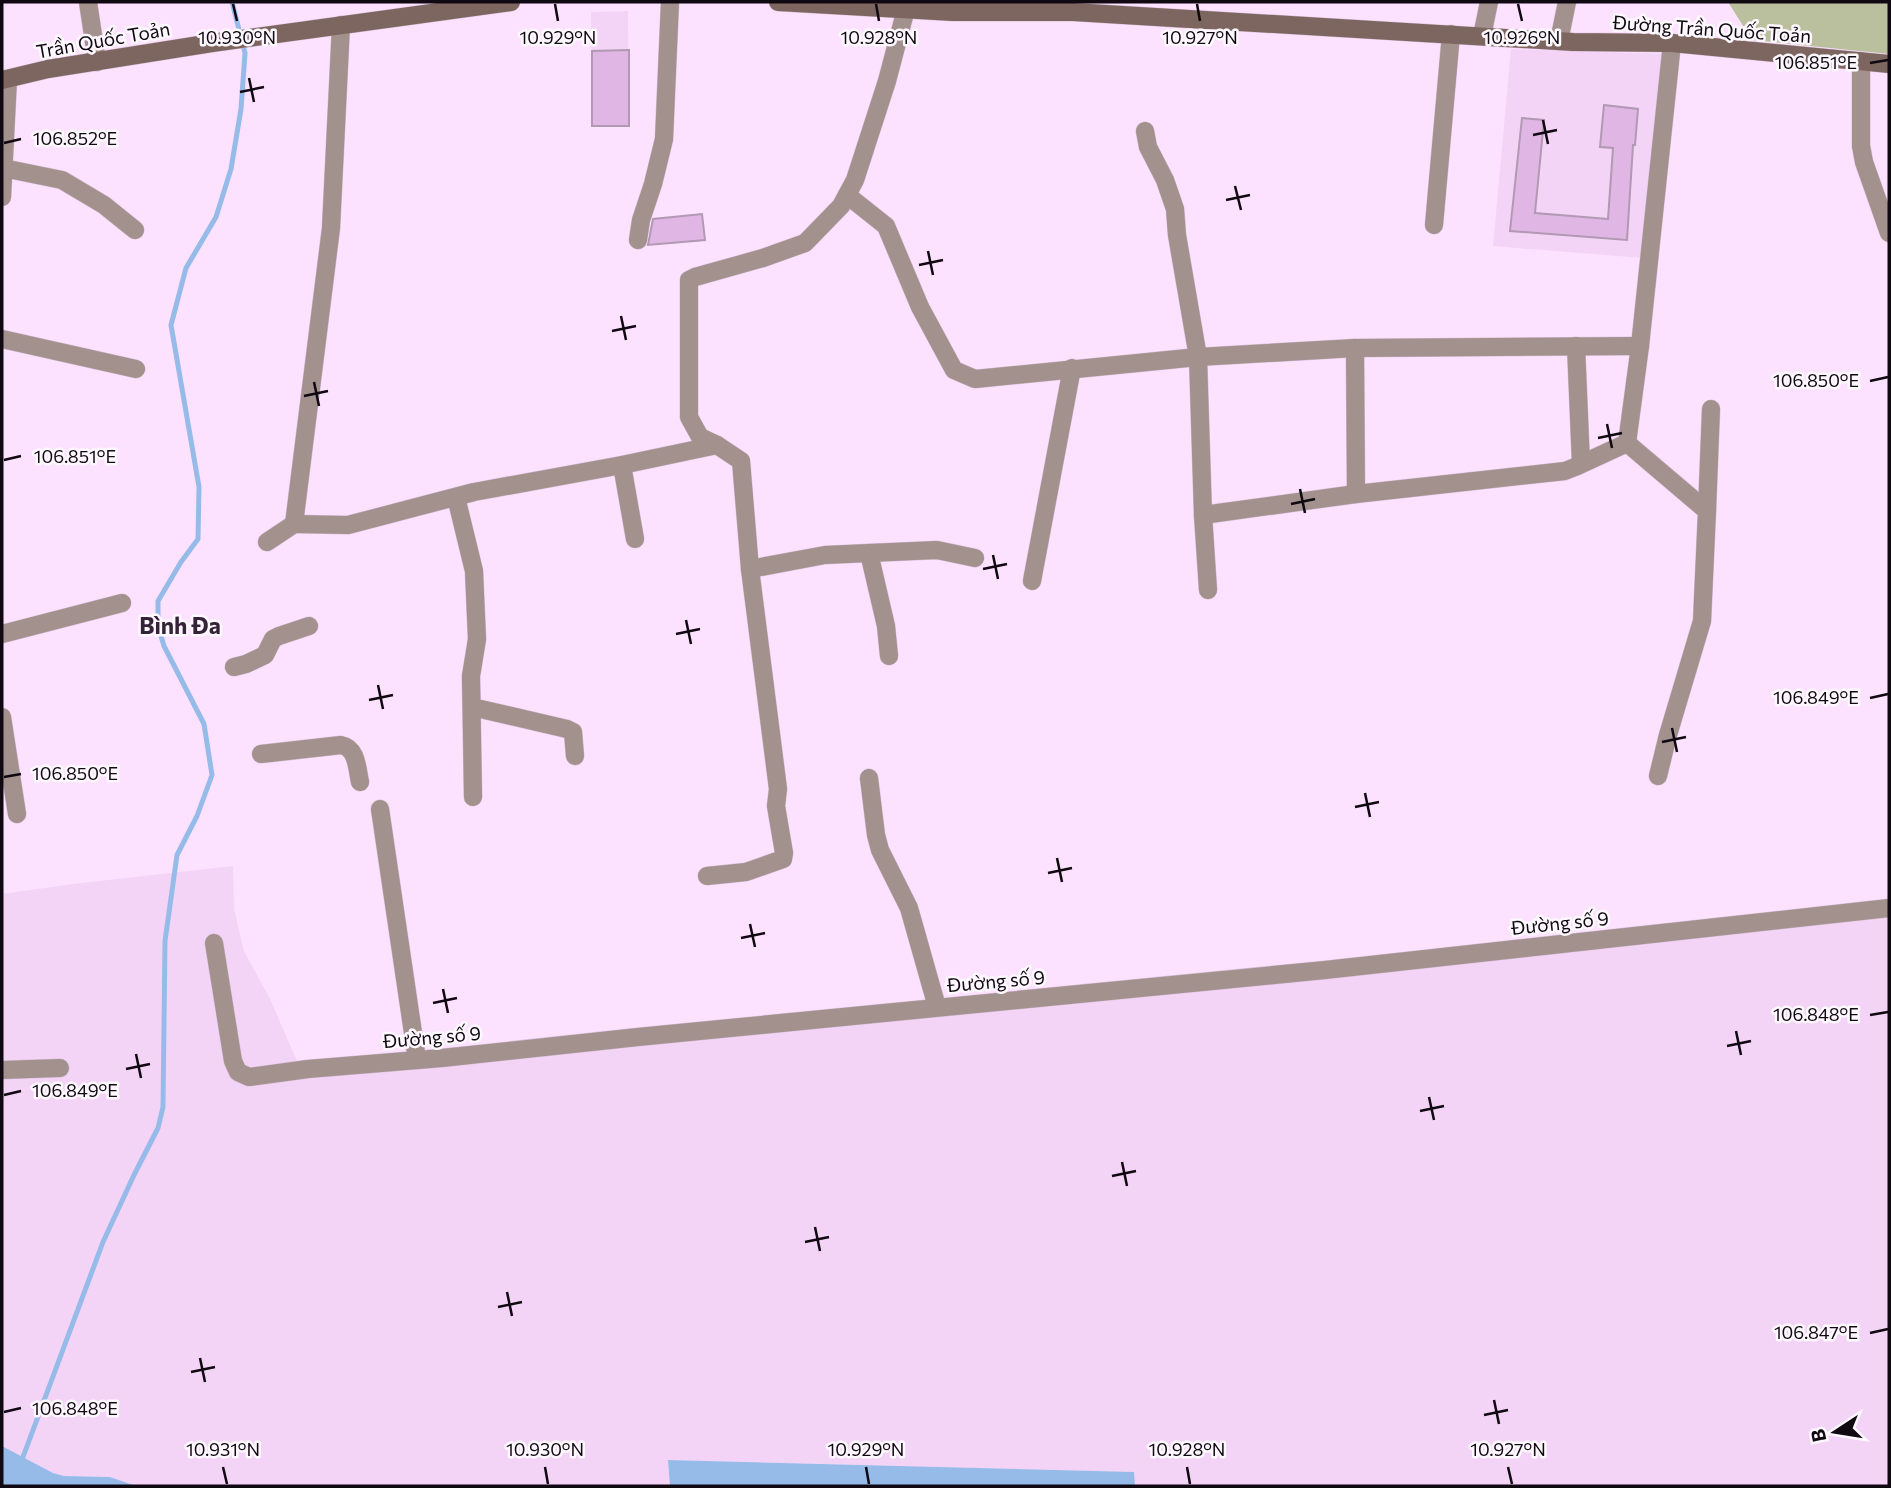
<svg xmlns="http://www.w3.org/2000/svg" width="1891" height="1488" font-family="Commissioner,sans-serif">
  <style>
    .built { fill: #f3d4f6 }
    .green { fill: #bac09e }
    .water { fill: #96bbe9 }
    .lines { fill: none; stroke-linecap: round; stroke-linejoin: round }
    .stream { stroke: #96bbe9; stroke-width: 5 }
    .building { fill: #e0b7e4; stroke: #b198b3; stroke-width: 2 }
    .street-casing { stroke: #d7bfd9; stroke-width: 19 }
    .secondary-casing { stroke: #d7bfd9; stroke-width: 19 }
    .street { stroke: #a2918c; stroke-width: 18 }
    .secondary { stroke: #7d665f; stroke-width: 18 }
    .ticks { fill: none; stroke: #110912; stroke-width: 2.5 }
    .labels { text-anchor: middle; stroke-width: 5; stroke-linejoin: round; paint-order: stroke }
    .street-label { font-size: 19px; fill: #110912; stroke: #fdf8fd }
    .quarter-label { font-size: 23px; font-weight: bold; fill: #362238; stroke: #fdf8fd }
    .ticks-label { font-size: 18px; text-anchor: middle; fill: #110912; stroke: #fdf8fd; stroke-width: 5; stroke-linejoin: round; paint-order: stroke }
  </style>
  <rect width="100%" height="100%" fill="#fde2ff"/>
  <!-- built -->
  <g class="built">
    <path d="M628,11L629,126H592L591,12Z"/>
    <path d="M1511,49L1665,54L1643,258L1493,246Z"/>
    <path d="M233,866L234,909L244,951L270,999L304,1077L1889,915V1486H1135L1133,1472L668,1460L670,1486H136L110,1477L64,1476L53,1473L2,1446V894L73,884Z"/>
  </g>
  <!-- green -->
  <path class="green" d="M1728,2H1889V54L1752,40Z"/>
  <!-- water -->
  <g class="water">
    <path d="M2,1446L53,1473L64,1476L110,1477L136,1486H2Z"/>
    <path d="M668,1460L1134,1472L1135,1486H670Z"/>
  </g>
  <g class="lines">
    <!-- stream -->
    <path class="stream" d="M23,1457L103,1242L134,1175L158,1128L163,1107L165,941L177,855L197,816L212,775L204,724L164,646L158,626V601L181,562L198,539L199,487L171,325L186,268L216,217L231,169L241,109L245,53L232,2"/>
  </g>
  <!-- building -->
  <g class="building">
    <path d="M629,50V126H592V51Z"/>
    <path d="M1604,105L1638,109L1635,145H1633L1627,240L1510,231L1522,118L1544,120L1535,213L1608,219L1613,148L1600,147Z"/>
    <path d="M702,214L705,240L648,245L653,219Z"/>
  </g>
  <g class="lines">
    <!-- street casing -->
    <g class="street-casing">
      <g id="street">
        <path d="M88,2L97,62"/>
        <path d="M1482,36L1489,2"/>
        <path d="M1559,41L1567,2"/>
        <path d="M1861,61V146L1864,162L1889,233"/>
        <path d="M1145,131L1148,147L1165,180L1175,209L1177,235L1198,357L1203,515L1208,590"/>
        <path d="M3,168L62,180L104,205L135,230"/>
        <path d="M847,195L886,226L920,307L954,370L975,379L1198,357L1355,348L1640,346"/>
        <path d="M2,197L8,79"/>
        <path d="M1434,225L1451,34"/>
        <path d="M638,240L641,220L653,184L664,139L670,2"/>
        <path d="M2,339L136,369"/>
        <path d="M1576,346L1581,464"/>
        <path d="M1355,348L1356,494"/>
        <path d="M1627,443L1707,511L1702,621L1668,735L1658,776"/>
        <path d="M622,465L635,539"/>
        <path d="M456,497L474,571L477,639L471,676L473,797"/>
        <path d="M1707,511L1711,409"/>
        <path d="M1203,515L1356,494L1565,471L1575,467L1627,443L1640,346L1672,43"/>
        <path d="M294,524L348,525L474,492L622,465L717,445"/>
        <path d="M267,542L294,524L331,228L341,25"/>
        <path d="M869,553L886,626L889,656"/>
        <path d="M750,569L825,555L869,553L937,550L975,558"/>
        <path d="M1032,581L1072,368"/>
        <path d="M2,634L122,603"/>
        <path d="M234,667L246,664L265,655L273,639L279,636L309,626"/>
        <path d="M472,707L567,729L573,732L575,756"/>
        <path d="M2,717L17,814"/>
        <path d="M261,754L341,745C357,748 357,768 360,782"/>
        <path d="M869,778L876,835L880,850L909,908L937,1007"/>
        <path d="M380,809L417,1060"/>
        <path d="M707,876L746,872L783,859L784,853L776,806L778,789L750,569L741,461L717,445L700,437L689,417V280L695,277L763,258L805,243L841,206L855,180L887,81L906,9"/>
        <path d="M214,943L233,1061L238,1072L249,1077L308,1069L442,1058L638,1037L1325,970L1889,908"/>
        <path d="M2,1070L60,1068"/>
      </g>
    </g>
    <!-- secondary casing -->
    <g class="secondary-casing">
      <g id="secondary">
        <path d="M778,2L953,12H1073L1573,42L1672,43L1889,64"/>
        <path d="M2,80L48,69L212,43L511,2"/>
      </g>
    </g>
    <!-- street -->
    <use href="#street" class="street"/>
    <!-- secondary -->
    <use href="#secondary" class="secondary"/>
  </g>
  <!-- ticks -->
  <path class="ticks" d="M233,4L237,21M555,4L558,21M876,4L879,21M1197,4L1200,21M1518,4L1522,21M1870,63L1888,60M249,78L254,102M240,92L264,87M1543,120L1548,144M1533,135L1557,130M4,143L21,139M1235,186L1241,210M1226,200L1250,195M928,251L933,275M919,265L943,260M621,316L626,340M612,331L636,326M1870,381L1888,377M314,382L319,406M304,396L328,391M1607,424L1612,448M1598,438L1622,433M4,460L21,456M1300,489L1305,513M1291,504L1315,499M993,555L998,579M983,569L1007,564M686,620L691,644M676,634L700,629M378,685L383,709M1870,698L1888,694M369,700L393,695M1672,728L1677,752M1662,742L1686,737M4,777L21,774M1365,793L1370,817M1355,807L1379,802M1057,858L1062,882M1048,873L1072,868M750,924L755,947M741,938L765,933M443,989L448,1013M433,1003L457,998M1870,1015L1888,1012M1736,1031L1741,1055M1727,1046L1751,1041M136,1054L141,1078M126,1069L150,1064M4,1095L21,1091M1429,1097L1434,1120M1420,1111L1444,1106M1122,1162L1127,1186M1112,1176L1136,1171M815,1227L820,1251M805,1242L829,1237M507,1292L512,1316M498,1307L522,1302M1870,1333L1888,1329M200,1358L205,1382M191,1372L215,1367M1494,1400L1499,1424M4,1412L21,1408M1484,1415L1508,1410M223,1467L227,1484M545,1467L548,1484M866,1467L869,1484M1187,1467L1190,1484M1508,1467L1512,1484"/>
  <g class="labels">
    <!-- street labels -->
    <g class="street-label">
      <text transform="translate(1712 29) rotate(4)" y="7">Đường Trần Quốc Toản</text>
      <text transform="translate(103 40) rotate(-10)" y="7">Trần Quốc Toản</text>
      <text transform="translate(1560 923) rotate(-6)" y="7">Đường số 9</text>
      <text transform="translate(996 981) rotate(-5)" y="7">Đường số 9</text>
      <text transform="translate(432 1037) rotate(-5)" y="7">Đường số 9</text>
    </g>
    <!-- quarter labels -->
    <g class="quarter-label">
      <text x="180" y="634">Bình Đa</text>
    </g>
  </g>
  <g class="ticks-label">
    <text x="237" y="44">10.930°N</text>
    <text x="558" y="44">10.929°N</text>
    <text x="879" y="44">10.928°N</text>
    <text x="1200" y="44">10.927°N</text>
    <text x="1522" y="44">10.926°N</text>
    <text x="1816" y="69">106.851°E</text>
    <text x="75" y="145">106.852°E</text>
    <text x="1816" y="387">106.850°E</text>
    <text x="75" y="463">106.851°E</text>
    <text x="1816" y="704">106.849°E</text>
    <text x="75" y="780">106.850°E</text>
    <text x="1816" y="1021">106.848°E</text>
    <text x="75" y="1097">106.849°E</text>
    <text x="1816" y="1339">106.847°E</text>
    <text x="75" y="1415">106.848°E</text>
    <text x="223" y="1456">10.931°N</text>
    <text x="545" y="1456">10.930°N</text>
    <text x="866" y="1456">10.929°N</text>
    <text x="1187" y="1456">10.928°N</text>
    <text x="1508" y="1456">10.927°N</text>
  </g>
  <!-- border -->
  <rect width="1891" height="1488" fill="none" stroke="#110912" stroke-width="7"/>
  <!-- north arrow -->
  <g transform="translate(1835 1432) rotate(258)" stroke="#fdf8fd" stroke-width="5" paint-order="stroke">
  <path d="M0-5L12 26L0 18L-12 26Z" fill="#110912"/>
  <text y="-10" font-size="19" font-weight="bold" text-anchor="middle" fill="#110912">B</text>
  </g>
</svg>
